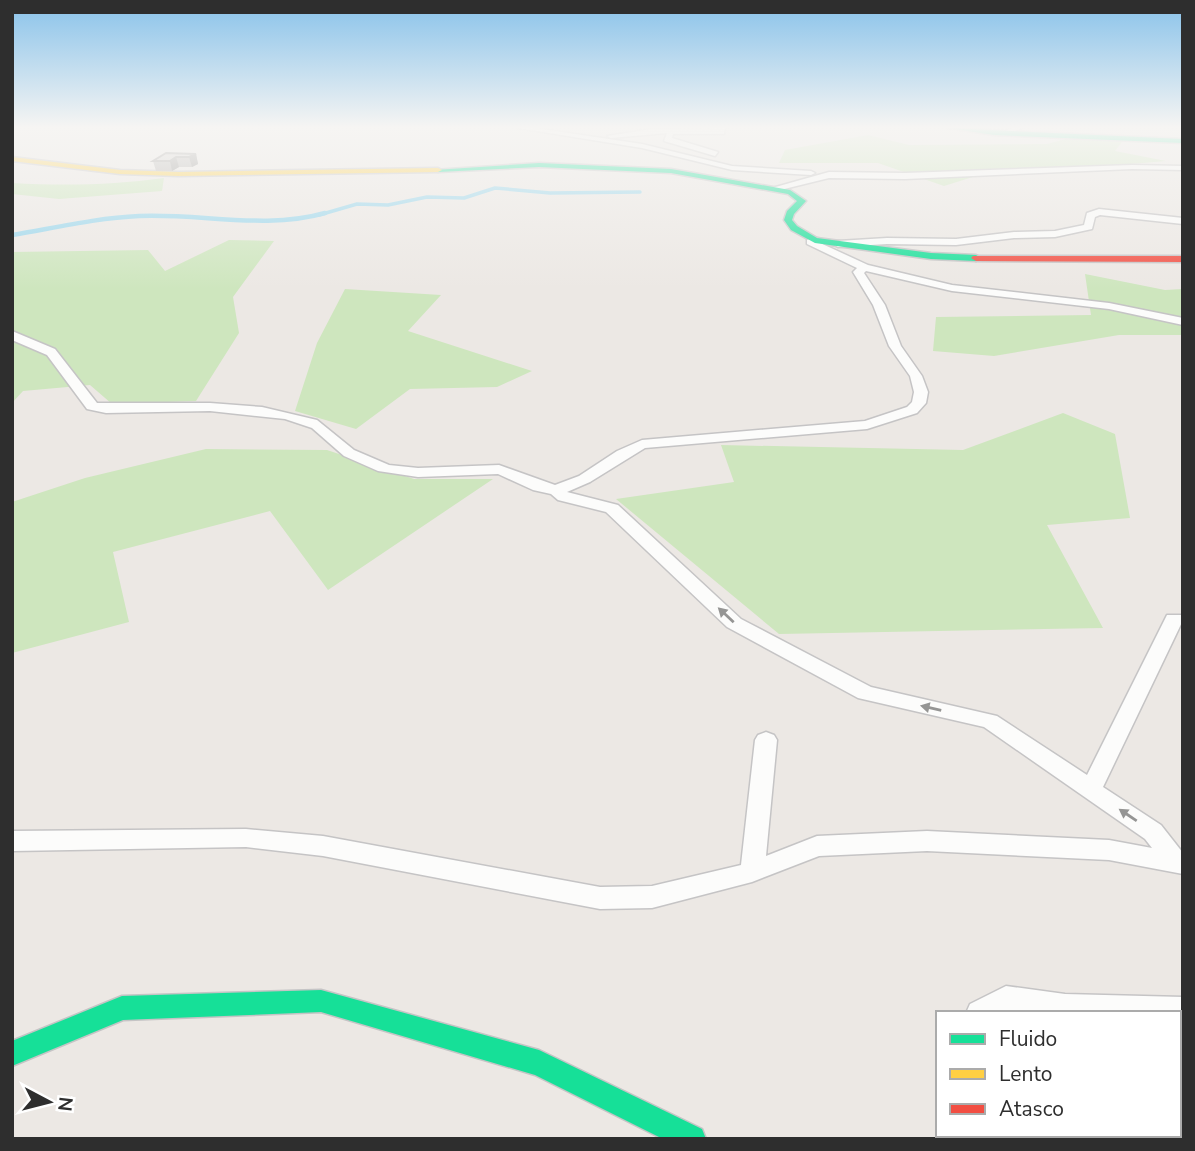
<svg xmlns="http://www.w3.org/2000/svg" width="1195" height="1151" font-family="'Nunito Sans',sans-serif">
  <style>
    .green { fill: #cee6be }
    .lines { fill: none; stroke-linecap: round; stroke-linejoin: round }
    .stream-far1 { stroke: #99d6ec; stroke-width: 3.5 }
    .stream { stroke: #99d6ec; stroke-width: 4.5 }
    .street-casing { stroke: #c5c4c5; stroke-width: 3 }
    .fast-casing { stroke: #c5c4c5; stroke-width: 3 }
    .slow-casing { stroke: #c5c4c5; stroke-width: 3 }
    .jam-casing { stroke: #c5c4c5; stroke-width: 3 }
    .street { fill: #fcfcfb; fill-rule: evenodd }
    .fast { fill: #16e098; fill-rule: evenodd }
    .slow { fill: #ffcf43; fill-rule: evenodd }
    .jam { fill: #f24e42; fill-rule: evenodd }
    .wall { fill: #b4b1af }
    .shaded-wall { fill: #92908e }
    .building { fill: #d1cecb; stroke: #92908e; stroke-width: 2 }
    .oneway { fill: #959594 }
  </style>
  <rect width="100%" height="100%" fill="#ece8e4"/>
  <!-- green -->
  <g class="green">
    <path d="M868,135L909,145L1047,144L1073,137L1122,142L1115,151L1166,161L1095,167L995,170L944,186L878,163H779L785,150Z"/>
    <path d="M164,178L162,191L59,199L12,194V183C64,186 113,185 164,178Z"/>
    <path d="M229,240L274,241L233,297L239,333L196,401L112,404L90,385L23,391L12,403V252L148,250L165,271Z"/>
    <path d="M1085,274L1165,290L1183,289V335H1119L994,356L933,351L936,317L1091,315Z"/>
    <path d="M345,289L441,295L408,331L532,371L497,387L410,389L356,429L295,411L317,343Z"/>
    <path d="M1063,413L1115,434L1130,518L1047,525L1103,628L779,634L616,499L734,482L721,445L963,450Z"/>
    <path d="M206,449L327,450L414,479H493L328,590L270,511L113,552L129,622L12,653V502L85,478Z"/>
  </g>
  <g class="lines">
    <!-- stream-far1 -->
    <path class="stream-far1" d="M319,215L357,204L388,205L427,197L464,198L495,188L550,193L640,192"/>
    <!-- stream -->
    <path class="stream" d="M12,235C54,228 96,218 139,216C200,213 266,230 325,213"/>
    <!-- street casing -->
    <g class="street-casing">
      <g id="street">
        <path d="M518,128H535L642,144L732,166L811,171L815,173L811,175L732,170L642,148Z"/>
        <path d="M719,128H725L724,134H673L672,138L718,152L715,156L664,141L667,133L611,138L607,136L652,129Z"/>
        <path d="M1012,128H1022L1008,134L1004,132Z"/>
        <path d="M1132,165L1183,166V170L1132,169L905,179L829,178L776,191L772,188L829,172L905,173Z"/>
        <path d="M1099,209L1183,218V224L1100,215L1095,217L1092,229L1055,237L1014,238L956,245L887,244L838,247L833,244L838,241L887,238L956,239L1014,232L1055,231L1084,225L1087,213Z"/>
        <path d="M812,238H818V242L868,265L952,285L1109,303L1183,318V325L1109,309L952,291L866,271L864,273L885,305L901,346L922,376L928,392L926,403L917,413L867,429L645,448L590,482L567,492L618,505L741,619L871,687L997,716L1087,775L1167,615H1181L1183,620L1103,787L1161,825L1183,853V874L1109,860L927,851L819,856L752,882L652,908L600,909L323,856L246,847L12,851V831L246,829L323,836L600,887L652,886L741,865L755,740L758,735L766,732L774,735L777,740L766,856L817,836L927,831L1109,840L1152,848L1145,839L984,727L858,698L727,627L606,512L558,500L551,494L533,490L498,474L418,477L378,471L344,456L312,428L285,419L210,411L106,413L87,409L47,355L12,340V331L55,349L97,403H210L262,407L317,420L354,450L389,465L418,468L499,465L555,485L579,476L617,451L642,440L865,421L907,407L912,402L914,392L910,376L889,346L873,305L853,272L857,268L807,244V240Z"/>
        <path d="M1006,986L1065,994L1183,997V1023H1179V1013H966L970,1004Z"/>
        <path d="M981,1135H1011L1012,1139H982Z"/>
      </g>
    </g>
    <!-- fast casing -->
    <g class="fast-casing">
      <g id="fast">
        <path d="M948,128L1183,139V143L994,135Z"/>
        <path d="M539,163L671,169L790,190L806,201L794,214L792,220L797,226L817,238L931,253L976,255L981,258L976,261L931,259L815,243L791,230L784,220L787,211L797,201L788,194L671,173L539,167L438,172L434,170Z"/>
        <path d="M321,990L539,1050L702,1129L706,1139H663L535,1075L321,1012L123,1020L12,1066V1041L122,996Z"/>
      </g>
    </g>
    <!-- slow casing -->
    <g class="slow-casing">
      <path id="slow" d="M12,157L120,170L179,172L438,168L442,170L438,172L179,176L120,174L12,161Z"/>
    </g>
    <!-- jam casing -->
    <g class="jam-casing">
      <path id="jam" d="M973,256H1183V262L976,261L971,258Z"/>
    </g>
    <!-- street -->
    <use href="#street" class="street"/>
    <!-- fast -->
    <use href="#fast" class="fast"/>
    <!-- slow -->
    <use href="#slow" class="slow"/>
    <!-- jam -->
    <use href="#jam" class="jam"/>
  </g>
  <!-- wall -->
  <path class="wall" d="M196,154L198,164L192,167H179L172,171H156L153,161Z"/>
  <!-- shaded-wall -->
  <g class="shaded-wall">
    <path d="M196,154L198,164L192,167L189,157Z"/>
    <path d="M176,157L179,167L172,171L170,161Z"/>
  </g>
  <!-- building -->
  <path class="building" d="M166,153L196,154L189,157H176L170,161H153Z"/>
  <!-- one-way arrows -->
  <defs><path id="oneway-solid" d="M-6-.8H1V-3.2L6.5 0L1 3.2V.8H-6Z" transform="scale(1.75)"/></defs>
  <g class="oneway">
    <use href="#oneway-solid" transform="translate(726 615) rotate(-137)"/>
    <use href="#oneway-solid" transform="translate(931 708) rotate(-167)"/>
    <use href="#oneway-solid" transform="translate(1128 815) rotate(-146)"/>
  </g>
  <!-- sky -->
  <linearGradient id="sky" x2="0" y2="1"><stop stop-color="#88c2ea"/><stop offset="0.44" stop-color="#f6f5f3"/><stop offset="1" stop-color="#f6f5f3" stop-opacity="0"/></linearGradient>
  <rect width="1195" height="289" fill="url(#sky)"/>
  <!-- border -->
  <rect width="1195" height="1151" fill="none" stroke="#2e2e2e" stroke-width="28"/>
  <!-- legend -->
  <rect x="936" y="1011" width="245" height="126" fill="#ffffff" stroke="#ababab" stroke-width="2"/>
  <rect x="950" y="1034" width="35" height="10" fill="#16e098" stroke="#ababab" stroke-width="2"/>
  <text x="999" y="1046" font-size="21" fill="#2e2e2e">Fluido</text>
  <rect x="950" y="1069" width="35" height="10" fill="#ffcf43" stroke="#ababab" stroke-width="2"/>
  <text x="999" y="1081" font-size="21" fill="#2e2e2e">Lento</text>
  <rect x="950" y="1104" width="35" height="10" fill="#f24e42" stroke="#ababab" stroke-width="2"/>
  <text x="999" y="1116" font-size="21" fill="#2e2e2e">Atasco</text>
  <!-- north arrow -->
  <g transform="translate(49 1102) rotate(97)" stroke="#ffffff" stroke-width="5" paint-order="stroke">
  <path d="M0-5L12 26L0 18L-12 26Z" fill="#2e2e2e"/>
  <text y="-10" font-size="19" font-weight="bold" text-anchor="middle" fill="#2e2e2e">N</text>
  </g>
</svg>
